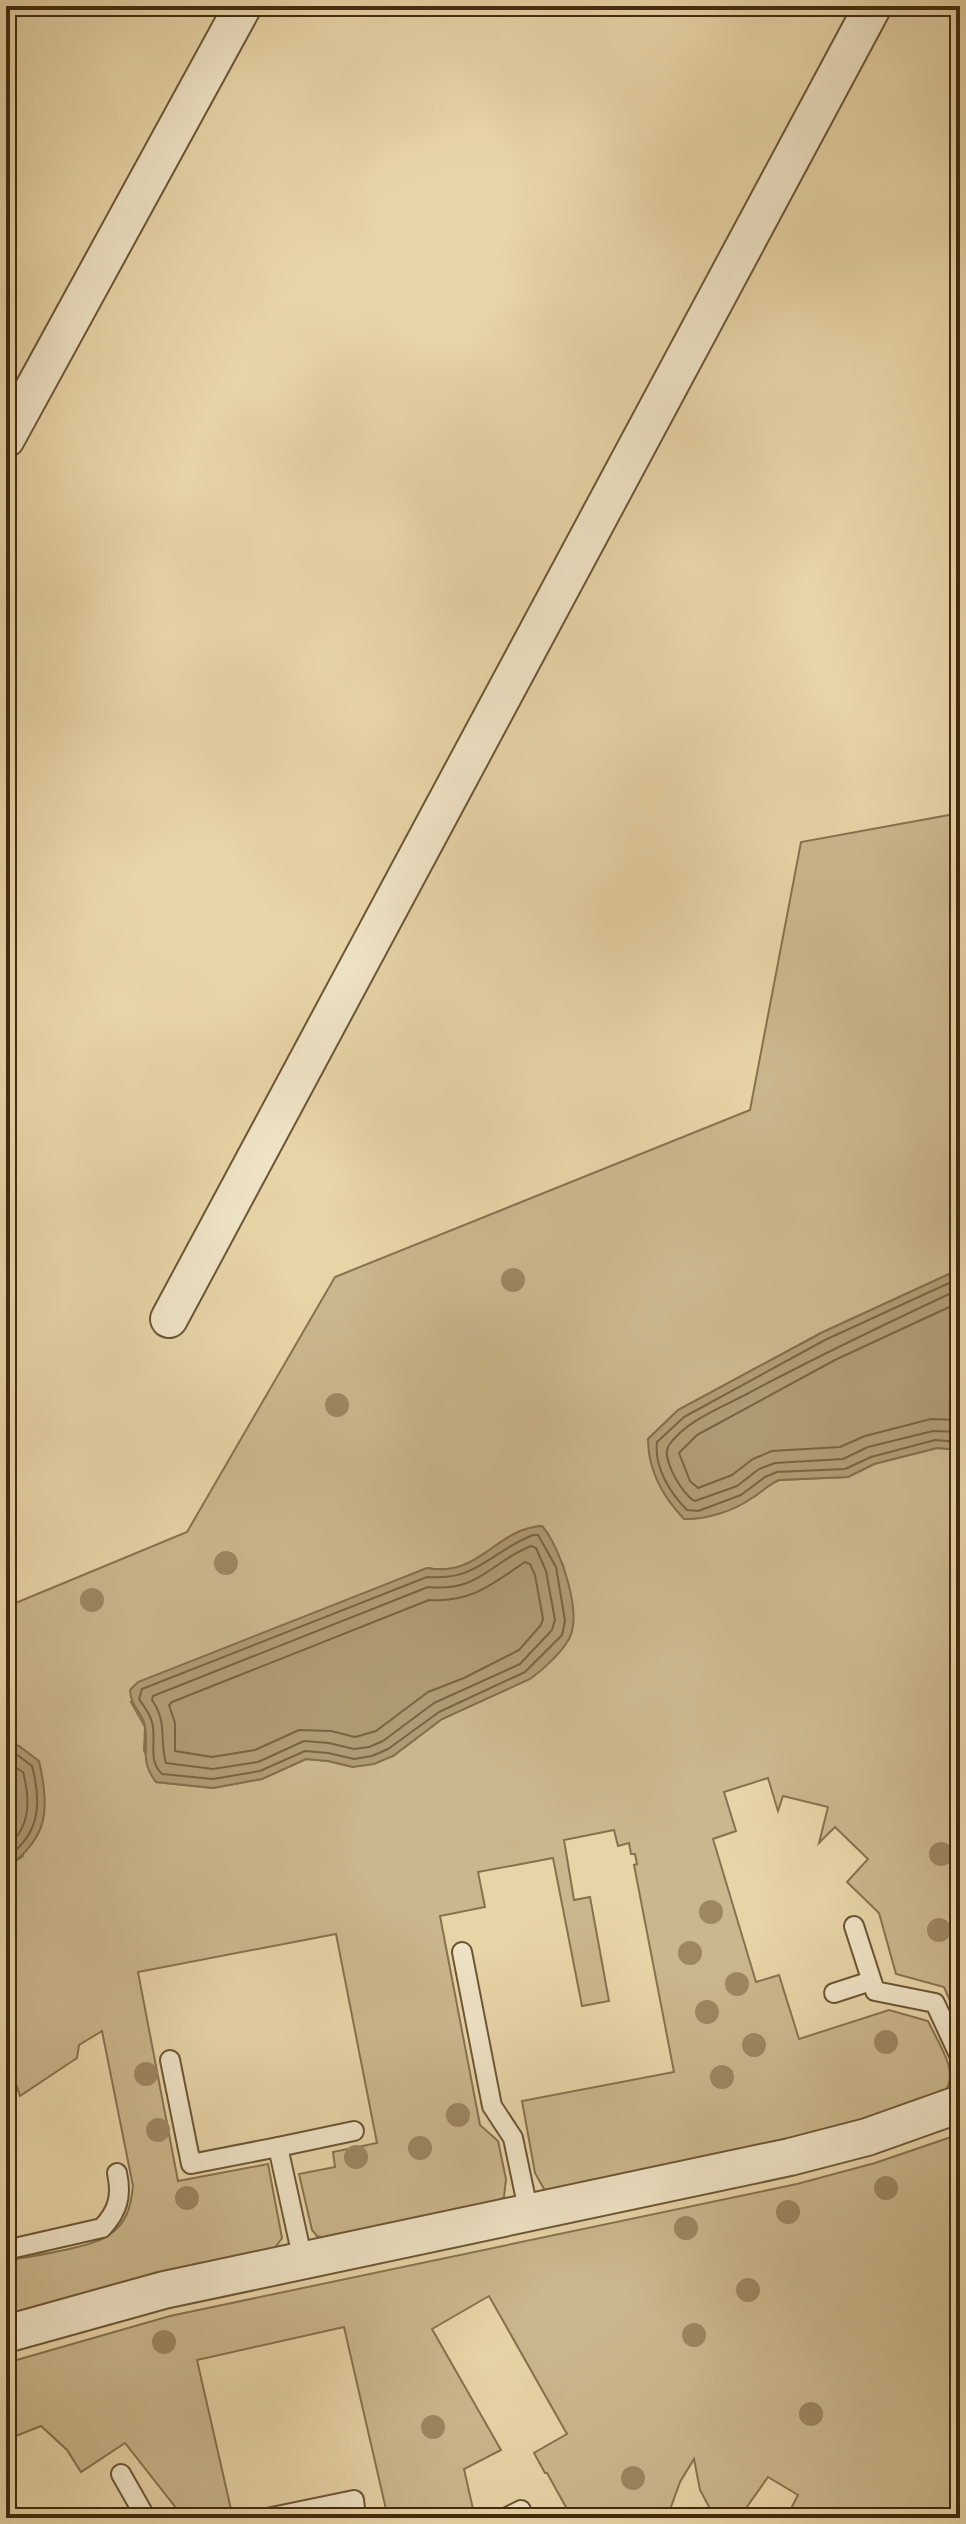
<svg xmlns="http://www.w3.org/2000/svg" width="966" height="2524" font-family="'EB Garamond',serif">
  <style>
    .green { fill: #cbb78d; stroke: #87724e; stroke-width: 2; fill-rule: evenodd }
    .water { fill: #af9b73; stroke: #846f4b; stroke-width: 2 }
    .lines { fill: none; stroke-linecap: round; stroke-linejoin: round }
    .shore { stroke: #796441; stroke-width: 2 }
    .service-casing { stroke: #6c5635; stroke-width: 22 }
    .minor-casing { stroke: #6c5635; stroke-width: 40 }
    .service { stroke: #efe3c6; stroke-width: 18 }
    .minor { stroke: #efe3c6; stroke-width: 36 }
    .tree { fill: #9c8761 }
  </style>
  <rect width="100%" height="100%" fill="#e7d4a7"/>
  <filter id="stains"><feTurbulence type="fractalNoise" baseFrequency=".0025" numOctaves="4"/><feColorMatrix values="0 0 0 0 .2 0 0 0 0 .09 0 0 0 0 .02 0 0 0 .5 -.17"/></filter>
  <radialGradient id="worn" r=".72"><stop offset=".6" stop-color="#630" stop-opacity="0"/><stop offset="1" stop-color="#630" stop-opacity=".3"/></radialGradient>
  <!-- green -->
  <g class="green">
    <path d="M960,813V1269L821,1333L678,1410L648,1439L754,1497L769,1484L779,1480L848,1477L874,1464L937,1448L960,1450V2024L944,1987L896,1974L879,1913L847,1882L868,1859L835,1827L819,1843L828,1807L783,1796L778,1811L768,1778L724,1792L736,1831L713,1839L756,1982L779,1975L799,2039L889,2010L928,2021C937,2041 960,2072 945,2091L862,2121L786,2142L553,2191L544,2189L535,2173L522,2101L674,2072L634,1865L637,1864L635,1854H631L629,1843L618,1846L614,1830L564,1840L574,1900L590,1897L609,2001L582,2006L553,1858L478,1872L485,1907L440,1916L480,2125L498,2141L506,2179L504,2197L497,2202L325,2238L317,2236L312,2230L299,2174L335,2167L333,2152L377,2143L336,1934L138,1972L178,2181L268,2164L282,2238L274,2249L6,2316V2261C31,2256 91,2248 109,2235C127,2223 131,2206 133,2186L102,2031L79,2045L77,2058L20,2096L6,2054V1868L23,1856L19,1746L6,1743V1607L187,1532L335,1277L750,1110L801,842ZM542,1526L563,1565L573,1622L569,1639L529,1679L442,1719L393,1756L353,1767L328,1761L306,1759L262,1779L213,1788L156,1782L144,1750L145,1727L131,1702L292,1623L427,1568C480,1578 495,1529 542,1526Z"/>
    <path d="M960,2134V2518H786L798,2495L768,2477L739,2518H715L700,2490L694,2459L680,2482L667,2518H627V2514H624L623,2518H572L547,2473H545L534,2453L567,2434L489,2296L432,2329L501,2450L464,2469L475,2518H388L344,2327L197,2360L233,2518H184L125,2443L81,2472L67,2450L41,2426L6,2440V2363L170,2316L797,2184L875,2163Z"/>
  </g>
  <!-- water -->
  <g class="water">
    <path d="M960,1269V1450L937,1448L874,1464L848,1477L779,1480C768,1485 762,1492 752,1498C734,1511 705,1520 684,1519C663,1497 648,1471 648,1439L678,1410L821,1333Z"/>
    <path d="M542,1526C560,1546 583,1613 569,1639C561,1653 543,1670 530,1679L442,1719L393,1756L374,1764L353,1767L328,1761L306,1759L262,1779L213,1788L156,1782C139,1760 149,1748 145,1726C142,1711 131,1708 130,1690L138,1682L427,1568C480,1578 495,1529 542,1526Z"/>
    <path d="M6,1743L19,1746L39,1761C50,1809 49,1838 6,1868Z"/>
  </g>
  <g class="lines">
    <!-- shore -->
    <g class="shore">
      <path d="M960,1278L825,1340L684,1417L657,1442C654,1467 670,1493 687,1510L698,1511L741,1495L765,1477L777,1472L845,1469L871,1457L935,1440L960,1442"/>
      <path d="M960,1289C887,1323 816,1357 745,1395C720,1408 686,1421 669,1445C660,1457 683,1496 695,1501L737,1486L759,1469L775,1463L843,1459L868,1447L933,1431L960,1432"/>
      <path d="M960,1302L835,1360L697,1435L679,1453L690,1481L698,1488L732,1475L753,1459L772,1451L840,1447L865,1436L931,1419L960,1420"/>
      <path d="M533,1535H538L556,1567L565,1621L562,1635L525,1672L439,1712L388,1749L372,1756L354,1759L328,1753L305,1751L260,1771L213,1779L162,1774C147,1760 157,1740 152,1722C150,1714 144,1706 139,1699L142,1689L427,1577C478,1581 490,1552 533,1535Z"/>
      <path d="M531,1546L536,1548L546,1571L555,1620L552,1630L520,1664L434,1703L383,1741L369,1747L354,1749L329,1743L304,1741L258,1762L213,1769L166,1763C159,1739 168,1723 152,1700L153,1696L428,1587C480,1592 489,1563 531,1546Z"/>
      <path d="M525,1562L530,1564L535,1575L543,1619L541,1625L519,1650L464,1678L428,1692L376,1731L355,1737L331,1731L299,1730L255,1750L212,1757L175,1751V1723L169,1705L172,1702L429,1600C471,1603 492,1584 525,1562Z"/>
      <path d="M6,1751L16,1754L32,1766C42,1804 40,1834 6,1858"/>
      <path d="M6,1762L23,1772C30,1798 31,1829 6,1846"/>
    </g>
    <!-- service casing -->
    <g class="service-casing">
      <g id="service">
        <path d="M854,1926L875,1991L935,2003L960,2057"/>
        <path d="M462,1952L492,2106L513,2138L529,2214"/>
        <path d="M834,1993L871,1981"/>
        <path d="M170,2060L191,2164L278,2147L303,2261"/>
        <path d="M278,2147L354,2131"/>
        <path d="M6,2250L102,2228C118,2211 122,2196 117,2173"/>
        <path d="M121,2474L146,2518"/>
        <path d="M267,2518L354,2500L356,2518"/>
        <path d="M505,2518L521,2510"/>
      </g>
    </g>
    <!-- minor casing -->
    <g class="minor-casing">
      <g id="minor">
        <path d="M6,439L243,6"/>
        <path d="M169,1319L873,6"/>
        <path d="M6,2334L164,2290L790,2157L867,2137L960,2104"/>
      </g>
    </g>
    <!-- service -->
    <use href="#service" class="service"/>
    <!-- minor -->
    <use href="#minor" class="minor"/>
  </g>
  <!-- trees -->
  <g class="tree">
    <circle cx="513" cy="1280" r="12"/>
    <circle cx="337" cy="1405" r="12"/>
    <circle cx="226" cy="1563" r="12"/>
    <circle cx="92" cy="1600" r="12"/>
    <circle cx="941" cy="1854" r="12"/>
    <circle cx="711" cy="1912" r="12"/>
    <circle cx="939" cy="1930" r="12"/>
    <circle cx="690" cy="1953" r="12"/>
    <circle cx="737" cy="1984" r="12"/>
    <circle cx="707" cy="2012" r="12"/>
    <circle cx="886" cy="2042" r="12"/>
    <circle cx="754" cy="2045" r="12"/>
    <circle cx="146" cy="2074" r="12"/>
    <circle cx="722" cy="2077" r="12"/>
    <circle cx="458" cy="2115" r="12"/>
    <circle cx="158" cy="2130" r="12"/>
    <circle cx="420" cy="2148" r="12"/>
    <circle cx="356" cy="2157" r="12"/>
    <circle cx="886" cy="2188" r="12"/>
    <circle cx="187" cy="2198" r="12"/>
    <circle cx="788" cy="2212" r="12"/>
    <circle cx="686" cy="2228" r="12"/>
    <circle cx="748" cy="2290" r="12"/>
    <circle cx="694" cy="2335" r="12"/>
    <circle cx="164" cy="2342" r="12"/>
    <circle cx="811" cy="2414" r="12"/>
    <circle cx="433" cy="2427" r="12"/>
    <circle cx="633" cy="2478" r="12"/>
  </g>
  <!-- margin -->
  <rect width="966" height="2524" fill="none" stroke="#e7d4a7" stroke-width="32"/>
  <rect x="8" y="8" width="950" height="2508" fill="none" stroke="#432c0f" stroke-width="4"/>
  <rect x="16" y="16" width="934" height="2492" fill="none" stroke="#432c0f" stroke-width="2"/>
  <rect width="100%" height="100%" filter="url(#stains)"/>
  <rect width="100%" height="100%" fill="url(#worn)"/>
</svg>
